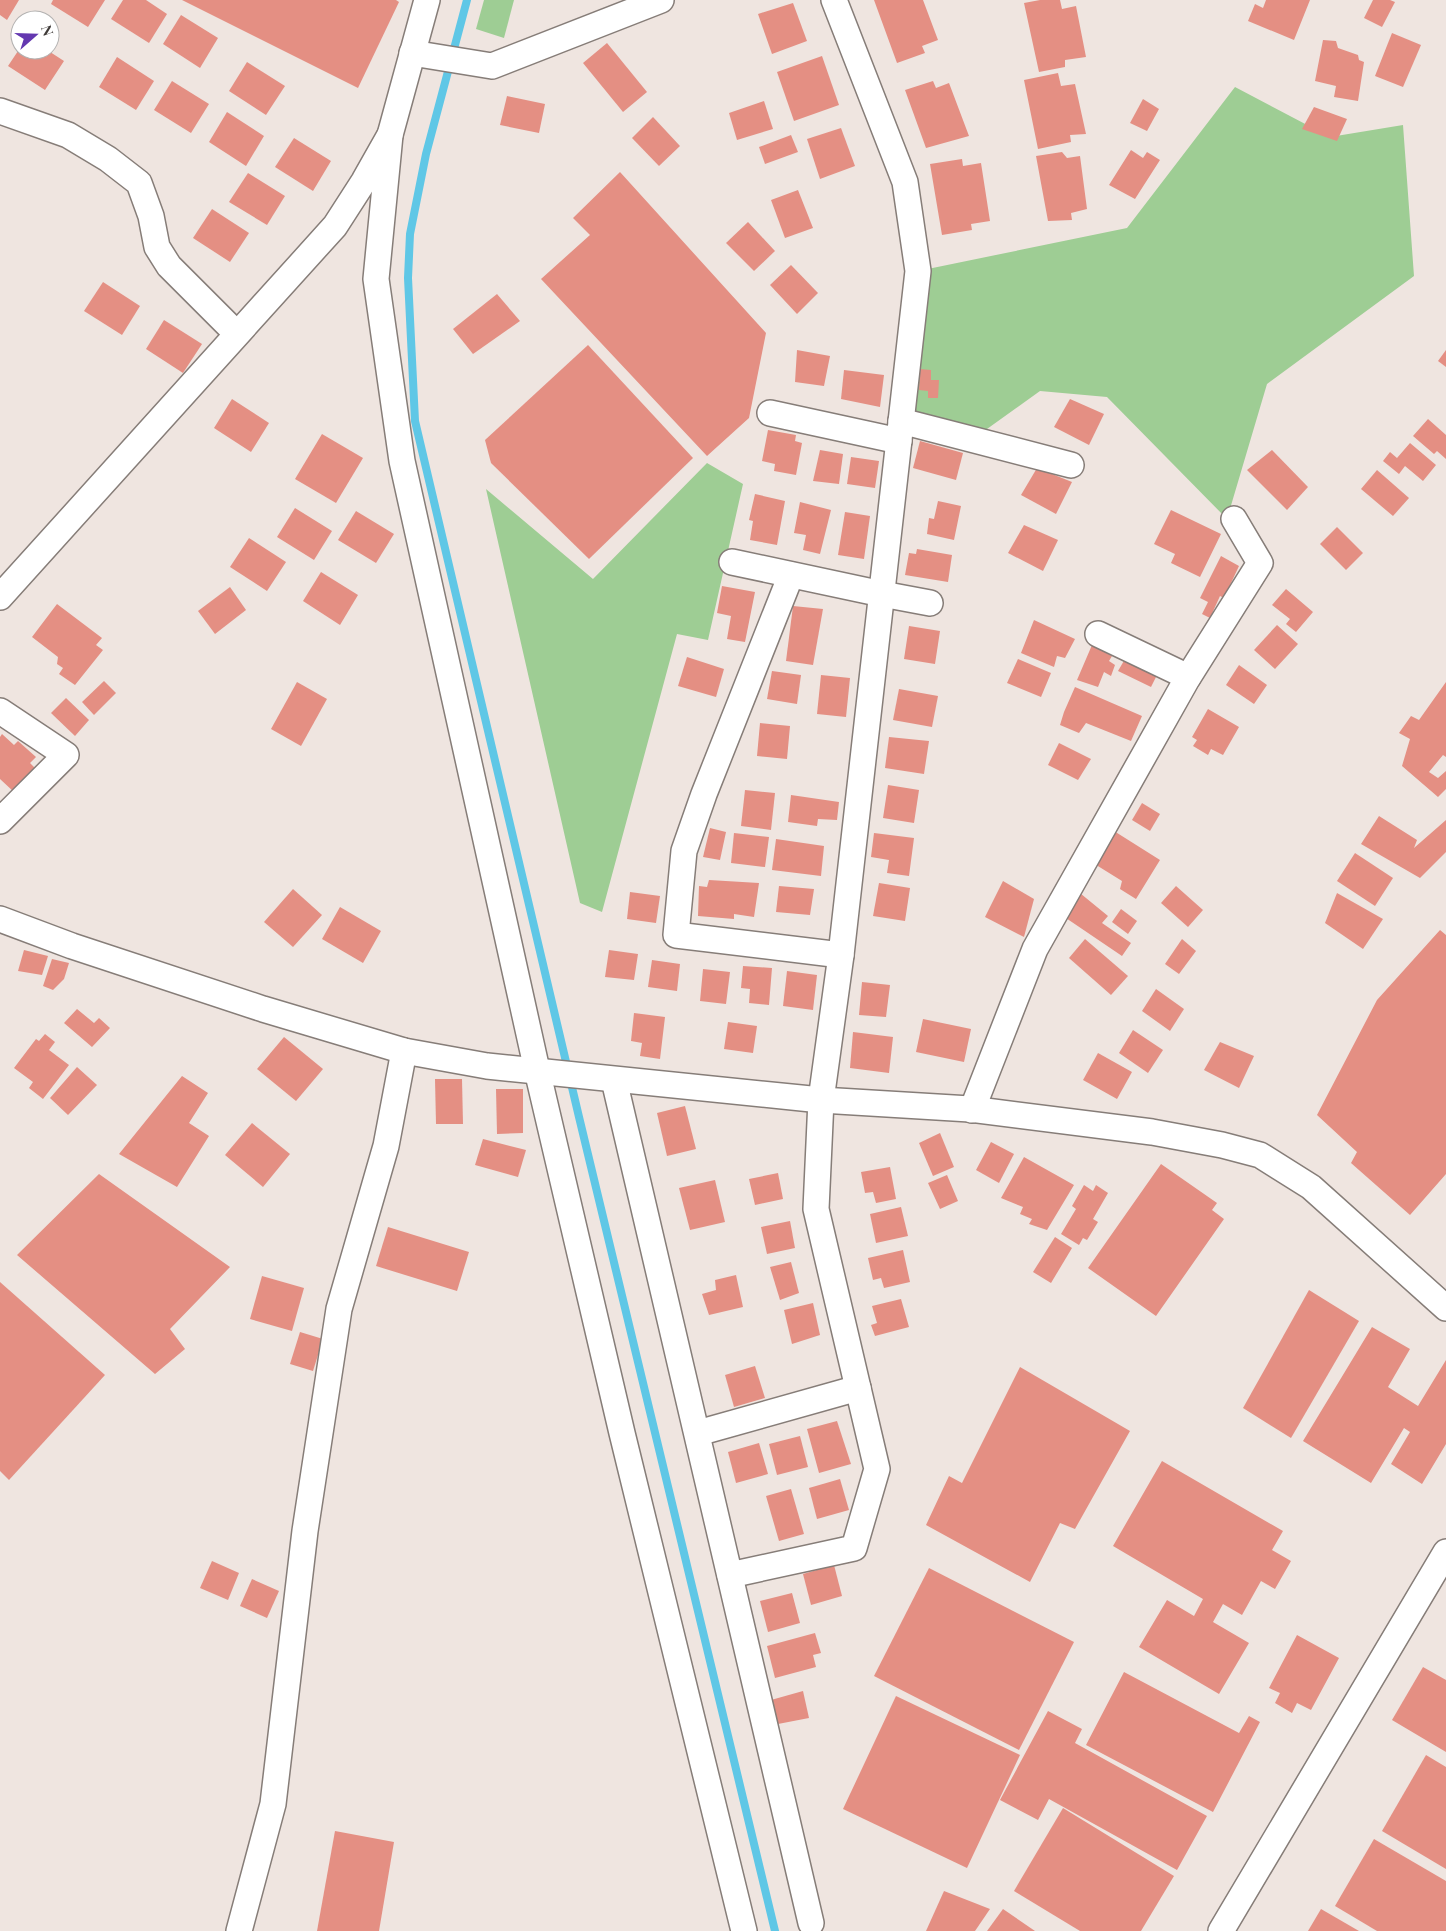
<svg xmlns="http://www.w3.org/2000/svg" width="1446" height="1931" font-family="'Playfair Display',serif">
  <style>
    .green { fill: #9ecd94 }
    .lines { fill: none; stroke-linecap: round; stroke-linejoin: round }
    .stream { stroke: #5fc7e6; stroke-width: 8 }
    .building { fill: #e48f83 }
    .minor-casing { stroke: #867d78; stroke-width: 28 }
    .minor { stroke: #fff; stroke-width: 25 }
  </style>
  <rect width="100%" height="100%" fill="#efe5e0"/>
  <!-- green -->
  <g class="green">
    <path d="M484,0H514L504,38L476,29Z"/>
    <path d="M1235,87L1330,137L1403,125L1414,276L1267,384L1227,519L1107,397L1040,391L980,434L913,424L918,271L1127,228Z"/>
    <path d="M707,463L743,484L708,640L677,634L602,912L580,903L486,489L593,579Z"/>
  </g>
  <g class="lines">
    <!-- stream -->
    <path class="stream" d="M467,0L426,154L410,234L408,278L415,421L579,1117L775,1931"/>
  </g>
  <!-- building -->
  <g class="building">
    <path d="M0,0H19L7,20L0,15Z"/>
    <path d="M53,0H105L88,27L51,4Z"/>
    <path d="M123,0H146L167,14L149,43L111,19Z"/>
    <path d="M182,0H396L399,2L358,88Z"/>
    <path d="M874,0H923L938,40L922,46L925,53L897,63Z"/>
    <path d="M1040,0H1060L1062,9L1076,6L1086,57L1065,60V67L1039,72L1024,3Z"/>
    <path d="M1266,0H1310L1294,40L1248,21L1255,4L1263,8Z"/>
    <path d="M1373,0H1390L1395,2L1382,27L1364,18Z"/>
    <path d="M793,3L807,41L772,54L758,14Z"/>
    <path d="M181,15L218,38L200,68L163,44Z"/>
    <path d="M1392,33L1421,45L1403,87L1375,76Z"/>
    <path d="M1323,40L1336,41L1338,48L1358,55L1359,60L1364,62L1358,101L1334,97L1336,86L1315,81Z"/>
    <path d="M607,43L647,92L623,112L583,63Z"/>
    <path d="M20,48V50H47L64,61L45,90L8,66Z"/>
    <path d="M822,56L839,105L794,121L777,72Z"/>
    <path d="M117,57L154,81L136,110L99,87Z"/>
    <path d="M247,62L285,86L266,115L229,91Z"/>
    <path d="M1058,73L1061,86L1075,84L1086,134L1070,135L1071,142L1038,149L1024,80Z"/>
    <path d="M172,81L209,104L191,133L154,110Z"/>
    <path d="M933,81L936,88L949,83L969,136L926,148L905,90Z"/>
    <path d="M507,96L545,104L539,133L500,125Z"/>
    <path d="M1143,99L1159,109L1147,131L1130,123Z"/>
    <path d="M764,101L773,129L737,140L729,113Z"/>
    <path d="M1314,107L1347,119L1337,141L1302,129Z"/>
    <path d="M227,112L264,136L246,166L209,142Z"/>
    <path d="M653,117L680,146L659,166L632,138Z"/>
    <path d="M841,128L855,166L820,179L807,139Z"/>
    <path d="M791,135L798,152L765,164L759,147Z"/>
    <path d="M294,138L331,161L313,191L275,167Z"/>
    <path d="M1131,150L1143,158L1147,152L1160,160L1135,199L1109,185Z"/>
    <path d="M1062,152L1067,158L1080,156L1087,209L1071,213L1072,220L1048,221L1036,156Z"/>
    <path d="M962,159L963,166L981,163L990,221L971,224L972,230L942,235L930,164Z"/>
    <path d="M620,172L766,333L749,418L707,456L541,279L590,235L573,218Z"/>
    <path d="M248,173L285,196L267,225L229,202Z"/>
    <path d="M798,190L813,228L785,238L771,200Z"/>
    <path d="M212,209L249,233L230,262L193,238Z"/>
    <path d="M748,222L775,251L754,271L726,243Z"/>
    <path d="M791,265L818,293L797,314L770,285Z"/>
    <path d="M103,282L140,306L122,335L84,311Z"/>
    <path d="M497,294L520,321L473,354L453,329Z"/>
    <path d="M164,320L202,344L183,373L146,349Z"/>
    <path d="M588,345L693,458L589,559L491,463L485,440Z"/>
    <path d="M797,350L830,356L824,386L795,382Z"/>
    <path d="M1446,350V367L1438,361Z"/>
    <path d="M920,369L931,370V380H939L938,398H928V391L919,390Z"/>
    <path d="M844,370L884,375L880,407L841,399Z"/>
    <path d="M232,399L269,423L251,452L214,428Z"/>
    <path d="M1070,399L1104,414L1089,445L1054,427Z"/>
    <path d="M1428,419L1446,435V459L1437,451L1434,454L1413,436Z"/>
    <path d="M768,430L796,435L795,441L802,443L796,475L774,471L775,464L762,461Z"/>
    <path d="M322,434L363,458L336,503L295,479Z"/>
    <path d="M920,441L963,453L956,480L913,468Z"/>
    <path d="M1410,443L1436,465L1423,481L1405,466L1399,474L1383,461L1390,452L1397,458Z"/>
    <path d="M820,450L843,454L839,484L813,481Z"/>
    <path d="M1272,450L1308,487L1287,510L1247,470Z"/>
    <path d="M851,457L879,461L875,488L847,484Z"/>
    <path d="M1037,468L1072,482L1056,514L1021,495Z"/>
    <path d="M1377,470L1409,498L1393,516L1361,489Z"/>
    <path d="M755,494L785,501L777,545L750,540L753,521L749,520Z"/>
    <path d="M938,501L961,506L954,540L927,534L929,518L934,519Z"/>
    <path d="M800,502L831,510L820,554L803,550L806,535L794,533Z"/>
    <path d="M295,508L332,531L314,560L277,537Z"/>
    <path d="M1171,510L1221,534L1200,577L1171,563L1175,554L1154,544Z"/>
    <path d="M356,511L394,534L376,563L338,540Z"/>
    <path d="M845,512L870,516L864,559L838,555Z"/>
    <path d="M1024,525L1058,540L1043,571L1008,553Z"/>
    <path d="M1337,527L1363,553L1346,570L1320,544Z"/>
    <path d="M249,538L286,562L267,591L230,567Z"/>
    <path d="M917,549L952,555L948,582L905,575L909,553L916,554Z"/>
    <path d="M1221,556L1239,566L1224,598L1220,596L1210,618L1202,614L1208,602L1200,598Z"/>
    <path d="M321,572L358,595L340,625L303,601Z"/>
    <path d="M722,586L755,592L745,642L727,639L731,616L717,613Z"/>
    <path d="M230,587L246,610L215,634L198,611Z"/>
    <path d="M1286,589L1313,612L1296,632L1286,624L1290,619L1272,605Z"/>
    <path d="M57,604L102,638L96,645L103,650L75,685L59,674L63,668L57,664L58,657L32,637Z"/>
    <path d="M793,606L823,609L813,665L786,661Z"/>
    <path d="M1034,620L1075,639L1065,658L1057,656L1054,667L1021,653Z"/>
    <path d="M1277,625L1298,644L1275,669L1254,650Z"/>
    <path d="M909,626L940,631L935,664L904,659Z"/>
    <path d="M1092,645L1112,656L1109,661L1115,665L1111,676L1104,672L1098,687L1077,680Z"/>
    <path d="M687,657L724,669L716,697L678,686Z"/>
    <path d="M1018,659L1051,673L1041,697L1007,683Z"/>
    <path d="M1125,659L1157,675L1151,687L1118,671Z"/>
    <path d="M1239,665L1267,685L1254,704L1226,685Z"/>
    <path d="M772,671L801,675L797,704L767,699Z"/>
    <path d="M821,675L850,678L846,717L817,714Z"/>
    <path d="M104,681L116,693L94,715L82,702Z"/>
    <path d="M297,682L327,699L301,746L271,729Z"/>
    <path d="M1446,682V757L1443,755L1429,772L1438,778L1446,771V789L1438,797L1402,766L1410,739L1399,733L1411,716L1419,720Z"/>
    <path d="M1075,687L1142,716L1131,741L1086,723L1079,733L1060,725L1064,712Z"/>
    <path d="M899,689L938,696L932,727L893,720Z"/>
    <path d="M66,698L89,720L75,736L51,713Z"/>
    <path d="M1208,709L1239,727L1223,755L1211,749L1208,755L1193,746L1197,740L1192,737Z"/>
    <path d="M760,723L790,726L787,759L757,756Z"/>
    <path d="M2,734L14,745L18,741L36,757L30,763L35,768L14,792L0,779V737Z"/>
    <path d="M889,737L929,741L924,774L885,768Z"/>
    <path d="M1059,743L1091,759L1078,780L1048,765Z"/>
    <path d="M888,785L919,790L914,823L883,818Z"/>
    <path d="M745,790L775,793L771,830L741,826Z"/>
    <path d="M791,795L839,802L837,820L818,819L817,826L788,822Z"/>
    <path d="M1142,803L1160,814L1150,831L1132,820Z"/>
    <path d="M1379,816L1417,840L1414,848L1446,820V852L1420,878L1361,844Z"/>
    <path d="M710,828L726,832L720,860L703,857Z"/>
    <path d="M1114,831L1160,860L1136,899L1120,889L1122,881L1093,863Z"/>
    <path d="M734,833L769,837L765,867L731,863Z"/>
    <path d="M874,833L914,838L909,876L887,873L889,860L871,857Z"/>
    <path d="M776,839L824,846L821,876L772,870Z"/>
    <path d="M1355,853L1393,878L1375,906L1337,881Z"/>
    <path d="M709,880L759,883L754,917L734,914V919L698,916L699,886L707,887Z"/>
    <path d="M1003,881L1034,899L1024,937L985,917Z"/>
    <path d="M879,883L910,888L905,921L873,916Z"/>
    <path d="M779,886L814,889L810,915L776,912Z"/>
    <path d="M1176,886L1203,910L1188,927L1161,903Z"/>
    <path d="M293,889L322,915L293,947L264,922Z"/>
    <path d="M1075,889L1108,916L1102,923L1131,943L1122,956L1060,914Z"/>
    <path d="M630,892L660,896L656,923L627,919Z"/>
    <path d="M1337,893L1383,919L1363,949L1325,923Z"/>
    <path d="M340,907L381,931L363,963L322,939Z"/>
    <path d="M1121,909L1137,921L1128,934L1112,922Z"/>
    <path d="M1440,930L1446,935V1174L1410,1215L1351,1163L1357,1152L1317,1115L1377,1000Z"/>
    <path d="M1085,939L1128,976L1111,995L1069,958Z"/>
    <path d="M1182,939L1196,951L1179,974L1165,964Z"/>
    <path d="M24,950L48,956L42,975L18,971Z"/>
    <path d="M609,950L638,954L634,980L605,977Z"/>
    <path d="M52,959L69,963L64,979L53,990L43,986Z"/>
    <path d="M652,960L680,964L677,991L648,987Z"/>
    <path d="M743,966L772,968L769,1005L749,1003L750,989L741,988Z"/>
    <path d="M703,969L730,972L726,1004L700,1001Z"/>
    <path d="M787,971L817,975L813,1010L783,1006Z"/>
    <path d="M862,982L890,985L886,1017L859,1015Z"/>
    <path d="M1156,989L1184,1009L1170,1031L1142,1011Z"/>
    <path d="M77,1009L94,1023L99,1018L110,1028L92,1047L64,1023Z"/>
    <path d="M634,1013L665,1017L660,1059L640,1056L642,1043L631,1041Z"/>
    <path d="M923,1019L971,1029L964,1062L916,1052Z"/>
    <path d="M728,1022L757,1026L753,1053L724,1049Z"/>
    <path d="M1133,1030L1163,1050L1148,1073L1119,1053Z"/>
    <path d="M853,1032L893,1037L889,1073L850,1068Z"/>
    <path d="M45,1034L55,1042L49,1050L69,1065L43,1099L29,1088L33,1082L14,1068L36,1039L39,1041Z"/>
    <path d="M284,1037L323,1069L296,1101L257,1069Z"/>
    <path d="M1220,1042L1254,1056L1239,1088L1204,1070Z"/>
    <path d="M1098,1053L1132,1072L1117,1099L1083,1080Z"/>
    <path d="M77,1067L97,1085L68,1115L50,1098Z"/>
    <path d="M182,1076L208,1093L189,1123L209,1136L177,1187L119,1154Z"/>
    <path d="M435,1079H462L463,1124H436Z"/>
    <path d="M496,1089H523V1133L497,1134Z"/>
    <path d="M685,1106L696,1149L667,1156L657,1113Z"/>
    <path d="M252,1123L290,1154L263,1187L225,1155Z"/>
    <path d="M940,1133L954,1167L933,1176L919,1143Z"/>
    <path d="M483,1139L526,1150L518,1177L475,1165Z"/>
    <path d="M991,1142L1014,1154L999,1183L976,1170Z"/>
    <path d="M1024,1157L1074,1185L1047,1230L1029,1224L1032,1219L1020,1214L1023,1207L1001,1198Z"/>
    <path d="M1161,1164L1217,1203L1212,1210L1224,1219L1156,1316L1088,1268Z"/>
    <path d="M890,1167L896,1199L876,1203L873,1192L865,1193L861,1172Z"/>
    <path d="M778,1173L783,1199L755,1205L749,1179Z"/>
    <path d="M99,1174L230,1267L170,1329L185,1349L155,1374L17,1255Z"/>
    <path d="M947,1175L958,1201L940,1209L928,1183Z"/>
    <path d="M715,1180L725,1222L690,1230L679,1188Z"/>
    <path d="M1084,1185L1093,1191L1096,1185L1108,1193L1093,1219L1098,1222L1087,1240L1083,1238L1079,1245L1061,1234L1076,1209L1072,1206Z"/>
    <path d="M901,1207L908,1236L876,1243L870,1214Z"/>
    <path d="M790,1221L795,1248L767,1254L761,1227Z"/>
    <path d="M388,1227L469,1252L457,1291L376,1266Z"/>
    <path d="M1055,1237L1072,1248L1051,1283L1033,1272Z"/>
    <path d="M903,1250L910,1282L884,1288L881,1278L873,1280L868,1258Z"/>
    <path d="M791,1262L799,1293L780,1300L770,1267Z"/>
    <path d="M736,1275L743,1307L709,1315L702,1294L716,1290L715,1280Z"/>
    <path d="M262,1276L304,1288L292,1331L250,1319Z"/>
    <path d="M0,1282L105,1375L9,1480L0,1471Z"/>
    <path d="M1309,1290L1359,1321L1291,1438L1243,1408Z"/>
    <path d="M901,1299L909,1327L875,1336L871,1325L877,1323L872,1306Z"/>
    <path d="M813,1303L820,1335L792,1344L784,1310Z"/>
    <path d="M1372,1327L1410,1349L1388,1387L1418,1406L1446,1360V1444L1422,1484L1391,1464L1410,1432L1404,1428L1371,1483L1303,1441Z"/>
    <path d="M300,1332L323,1339L313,1371L290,1364Z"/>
    <path d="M755,1366L765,1398L734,1407L725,1375Z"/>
    <path d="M1020,1367L1130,1431L1075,1529L1060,1523L1030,1582L926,1525L949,1476L962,1483Z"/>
    <path d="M837,1421L851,1464L819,1473L807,1429Z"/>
    <path d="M800,1436L808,1467L777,1475L769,1444Z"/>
    <path d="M759,1443L768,1474L736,1483L728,1452Z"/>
    <path d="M1162,1461L1283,1531L1272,1550L1291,1561L1275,1589L1261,1581L1242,1615L1223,1604L1213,1622L1249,1643L1219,1694L1139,1647L1167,1600L1194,1616L1203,1599L1113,1546Z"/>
    <path d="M840,1479L849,1510L817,1519L809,1488Z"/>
    <path d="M791,1489L804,1534L779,1541L766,1496Z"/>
    <path d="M212,1561L239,1573L228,1600L200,1588Z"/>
    <path d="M834,1565L842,1596L811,1605L803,1574Z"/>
    <path d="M929,1568L1074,1642L1019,1750L874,1676Z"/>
    <path d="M252,1579L279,1591L267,1618L240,1606Z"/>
    <path d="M792,1593L800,1623L768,1632L760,1601Z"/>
    <path d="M815,1633L821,1653L813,1655L816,1667L775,1678L767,1646Z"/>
    <path d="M1297,1635L1339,1658L1311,1710L1297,1703L1292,1713L1275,1703L1280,1693L1269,1688Z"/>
    <path d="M1423,1667L1446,1680V1752L1392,1720Z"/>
    <path d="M1124,1672L1239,1733L1249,1716L1260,1722L1213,1812L1086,1745Z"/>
    <path d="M803,1691L809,1718L778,1724L771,1700Z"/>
    <path d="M896,1696L1020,1755L967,1868L843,1809Z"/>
    <path d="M1048,1711L1082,1729L1075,1743L1207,1816L1177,1870L1049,1799L1038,1820L1000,1800Z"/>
    <path d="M1426,1755L1446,1767V1869L1382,1831Z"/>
    <path d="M1063,1808L1174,1876L1141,1931H1080L1014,1891Z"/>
    <path d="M335,1831L394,1842L379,1931H317Z"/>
    <path d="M1374,1839L1446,1881V1931H1377L1335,1906Z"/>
    <path d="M944,1891L990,1909L975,1931H926Z"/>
    <path d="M1003,1909L1035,1931H987Z"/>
    <path d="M1321,1909L1359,1931H1308Z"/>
  </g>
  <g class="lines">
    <!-- minor casing -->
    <g class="minor-casing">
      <g id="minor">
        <path d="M412,53L492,66L661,0"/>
        <path d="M0,111L68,135L108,159L139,183L151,216L157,247L169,266L236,333"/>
        <path d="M390,135L376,279L402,461L537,1070L622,1433L744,1931"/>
        <path d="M770,413L899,441"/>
        <path d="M901,421L1071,465"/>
        <path d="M732,562L882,594L930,603"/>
        <path d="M791,575L704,794L684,851L676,935L841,955"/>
        <path d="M0,597L335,226L364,181L390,135L427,0"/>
        <path d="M1098,634L1188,677"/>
        <path d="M0,711L66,755L0,821"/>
        <path d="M0,919L72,946L263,1009L404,1051L487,1066L821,1100L970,1109L1152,1132L1222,1145L1260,1155L1311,1187L1446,1308"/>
        <path d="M614,1080L811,1923"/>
        <path d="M972,1110L1035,949L1187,679L1260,563L1234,519"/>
        <path d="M698,1433L858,1388"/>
        <path d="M730,1575L854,1548L877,1469L816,1209L821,1100L841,955L918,271L905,182L834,0"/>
        <path d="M239,1931L273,1804L305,1531L339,1309L386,1146L404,1051"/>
        <path d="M1221,1931L1446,1552"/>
      </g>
    </g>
    <!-- minor -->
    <use href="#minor" class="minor"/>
  </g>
  <!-- north arrow -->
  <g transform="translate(35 35) rotate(70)"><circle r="24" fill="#ffffff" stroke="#b2b1b0"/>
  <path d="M0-4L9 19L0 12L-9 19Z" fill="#6438b0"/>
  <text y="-8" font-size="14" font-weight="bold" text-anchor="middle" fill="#3f3b39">N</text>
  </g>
</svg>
